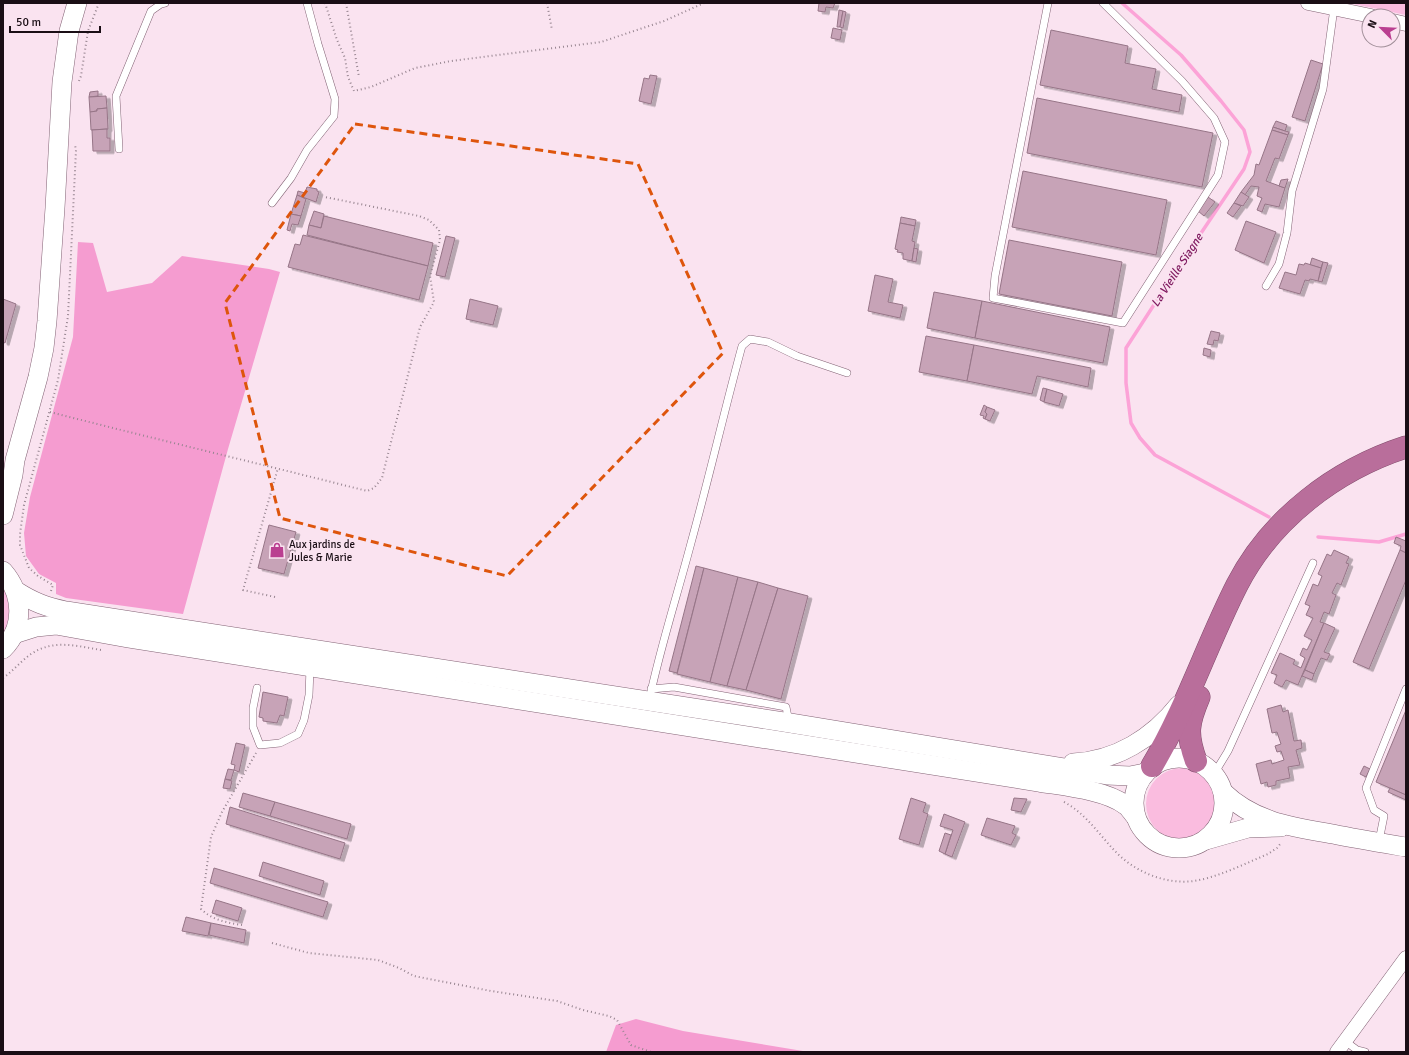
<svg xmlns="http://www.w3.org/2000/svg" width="1409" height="1055" font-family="Signika,sans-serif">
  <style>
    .green { fill: #fabcdf }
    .forest { fill: #f59cd0 }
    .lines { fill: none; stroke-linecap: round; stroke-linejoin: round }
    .stream { stroke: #fca3d7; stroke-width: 3.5 }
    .building { fill: #c7a3b7; stroke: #967587; filter: url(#shadow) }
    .lane-casing { stroke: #836375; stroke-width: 8 }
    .street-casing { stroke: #836375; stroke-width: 15 }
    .secondary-casing { stroke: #836375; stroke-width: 20 }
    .highway-casing { stroke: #814c6c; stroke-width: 23 }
    .path { stroke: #978590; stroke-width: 2; stroke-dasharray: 1 3; stroke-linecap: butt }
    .lane { stroke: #fff; stroke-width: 7 }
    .street { stroke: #fff; stroke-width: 14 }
    .secondary { stroke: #fff; stroke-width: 19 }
    .highway { stroke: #b96e9b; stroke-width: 22 }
    .marked { fill: none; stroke: #de550c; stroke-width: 3; stroke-dasharray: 8 5; stroke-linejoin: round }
    .labels { text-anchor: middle; stroke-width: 4; stroke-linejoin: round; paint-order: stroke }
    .poi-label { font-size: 11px; fill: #1a0e15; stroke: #fae3f0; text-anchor: start }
    .water-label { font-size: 12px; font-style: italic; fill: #7f195f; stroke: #fae3f0 }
  </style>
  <defs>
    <filter id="shadow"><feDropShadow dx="4" dy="2.5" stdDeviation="0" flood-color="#0004"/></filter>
  </defs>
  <rect width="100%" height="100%" fill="#fae3f0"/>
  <!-- green -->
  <g class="green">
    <path d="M1349,3H1406V15Z"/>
    <path d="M3,583L7,590L12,620L3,639Z"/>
    <circle cx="1182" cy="804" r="36"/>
  </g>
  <!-- forest -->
  <g class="forest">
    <path d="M78,242L93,243L107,292L152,283L182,256L269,269L280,272L228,449L183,614L66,598L56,594V583L39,574L26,556L24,533L30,497L73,337Z"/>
    <path d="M636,1019L683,1031L809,1052H606L616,1025Z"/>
  </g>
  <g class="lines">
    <!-- stream -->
    <g class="stream">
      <path d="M1122,3L1181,55L1221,101L1244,130L1250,152L1244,169L1183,260L1126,348V383L1131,423L1140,438L1155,455L1269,517"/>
      <path d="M1318,537L1379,542L1406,534"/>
    </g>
  </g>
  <!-- building -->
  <g class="building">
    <path d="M819,3H835L833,8L826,7L825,12L818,11Z"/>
    <path d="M839,10L843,11L840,27H837Z"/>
    <path d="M843,11L846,12L843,28L840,27Z"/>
    <path d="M833,28L842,30L840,40L831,38Z"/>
    <path d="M1051,30L1128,46L1125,63L1156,69L1152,89L1182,95L1179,112L1040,85Z"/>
    <path d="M1311,60L1323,64L1305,121L1292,117Z"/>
    <path d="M650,75L657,76L651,104L639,101L644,78L649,79Z"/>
    <path d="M98,91V96L89,97L90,92Z"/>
    <path d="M106,96L107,108L97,109V111L90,112L89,97Z"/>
    <path d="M1037,98L1213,133L1202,187L1027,153Z"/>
    <path d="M107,108L108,129L91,130L90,112L97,111V109Z"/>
    <path d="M1276,121L1287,125L1285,131L1273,127Z"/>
    <path d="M1273,127L1285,131L1289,132L1288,135L1272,130Z"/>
    <path d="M107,129V138H110V151H93L92,130Z"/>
    <path d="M1272,130L1288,135L1279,159L1275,158L1266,181L1285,188L1279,207L1265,204L1262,212L1257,210L1262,198L1257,196L1259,187L1251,186L1245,195L1241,192L1254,175L1256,164L1259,165Z"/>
    <path d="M1023,171L1167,200L1156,255L1012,227Z"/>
    <path d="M1288,179L1285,188L1279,186L1281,180Z"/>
    <path d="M307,187L317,189V191L319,192L316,202L297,195L298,191L305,193Z"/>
    <path d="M1241,192L1249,197L1243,206L1234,203Z"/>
    <path d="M297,195L306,199L301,216L291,214Z"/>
    <path d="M1208,197L1215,202L1204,216L1198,211Z"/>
    <path d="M1234,203L1241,206L1233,217L1227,213Z"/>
    <path d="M314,211L324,214L321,228L309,225Z"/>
    <path d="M291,214L301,216L298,225L292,224L290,231L287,230Z"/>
    <path d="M324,216L433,243L428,266L307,235L309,225L321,228Z"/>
    <path d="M901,217L916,220L915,226L900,223Z"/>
    <path d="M1246,221L1276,232L1264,263L1235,250Z"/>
    <path d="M900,223L915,226L912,241L915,242L912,261L903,259V253L897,252L898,250L895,249Z"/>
    <path d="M303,235L428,266L419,300L288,267L295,244L300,245Z"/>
    <path d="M446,236L455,238L445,277L436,275Z"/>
    <path d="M1009,240L1122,262L1112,316L999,294Z"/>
    <path d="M914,248L918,249L916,262L912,261Z"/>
    <path d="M1312,258L1323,262L1321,268L1310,265Z"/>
    <path d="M1323,262L1328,263L1322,282L1318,281Z"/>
    <path d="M1305,263L1321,268L1318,281L1310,279L1309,281L1305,280L1300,294L1279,288L1285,272L1296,275L1299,264L1304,265Z"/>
    <path d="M875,275L893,279L888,302L903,305L900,318L868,311Z"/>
    <path d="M934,292L982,301L975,338L927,328Z"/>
    <path d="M3,299L16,304L5,343L3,342Z"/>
    <path d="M470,299L498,306L493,325L466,319Z"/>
    <path d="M982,301L1110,327L1103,363L975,338Z"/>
    <path d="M1211,331L1220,333L1218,341L1214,340L1213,345L1207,344Z"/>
    <path d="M926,336L974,345L967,381L919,372Z"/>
    <path d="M974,345L1091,368L1088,387L1037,376L1032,394L967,381Z"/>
    <path d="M1204,348L1211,350L1210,357L1203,355Z"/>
    <path d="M1043,388L1047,389L1044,402L1040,400Z"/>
    <path d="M1047,389L1063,394L1059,406L1044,402Z"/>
    <path d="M984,405L987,407L985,412L987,414L985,419L983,418L984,416L980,415Z"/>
    <path d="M987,407L995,410L990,421L985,419L987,414L985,412Z"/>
    <path d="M269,525L296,532L284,574L258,568Z"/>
    <path d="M1396,537L1406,541V553L1400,550L1401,546L1394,543Z"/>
    <path d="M1334,550L1349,557L1346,563L1349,564L1341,585L1337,583L1332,593L1336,595L1329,614L1324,612L1320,622L1324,623L1298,685L1286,680L1282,687L1274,683L1277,675L1271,673L1280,653L1295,660L1293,664L1301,668L1305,658L1300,655L1303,648L1307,650L1312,640L1304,636L1313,618L1306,615L1310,606L1305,604L1313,584L1318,586L1322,576L1318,574L1327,554L1331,556Z"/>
    <path d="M1400,550L1406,553V580L1369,669L1353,662Z"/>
    <path d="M696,566L704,568L677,673L669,671Z"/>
    <path d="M704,568L738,577L710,682L677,674Z"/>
    <path d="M738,577L758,582L727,686L710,682Z"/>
    <path d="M758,582L778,588L746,690L727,686Z"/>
    <path d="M778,588L808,596L781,699L746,690Z"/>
    <path d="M1324,623L1335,628L1324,652L1330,654L1327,660L1321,658L1314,674L1305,670Z"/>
    <path d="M1305,670L1314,674L1312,680L1302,676Z"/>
    <path d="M263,692L288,697L284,716L280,715L277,723L263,721V718L259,717Z"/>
    <path d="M1281,705L1283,712L1288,710L1294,741L1301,740L1302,748L1296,750L1300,765L1288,767L1290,778L1276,781V785L1268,787L1267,782L1261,784L1256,764L1271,760L1272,764L1284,760L1281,751L1277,752L1275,746L1281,744L1277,732L1272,733L1267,709Z"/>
    <path d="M1406,710V795L1376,782Z"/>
    <path d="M236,743L245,745L239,772L234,770L235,765L231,764Z"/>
    <path d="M1364,766L1370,769L1366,777L1360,774Z"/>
    <path d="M228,769L234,770L231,780L225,779Z"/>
    <path d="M225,779L232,781L230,789L223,788Z"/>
    <path d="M1390,788L1406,795V800L1388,792Z"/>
    <path d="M243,793L275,802L270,816L239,807Z"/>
    <path d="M911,798L926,803L923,812L928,814L919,845L899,839Z"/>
    <path d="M1014,798L1027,799L1021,812L1011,810Z"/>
    <path d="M275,802L351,824L347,839L270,816Z"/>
    <path d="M230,807L345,843L340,859L226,824Z"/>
    <path d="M944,814L965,822L952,857L945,854L953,830L940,826Z"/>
    <path d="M987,818L1015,826L1012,833L1016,835L1011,845L981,835Z"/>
    <path d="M945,833L951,835L945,854L939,851Z"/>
    <path d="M263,862L324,881L320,895L259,876Z"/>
    <path d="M214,868L328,902L323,917L210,883Z"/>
    <path d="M216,900L242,908L238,921L212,913Z"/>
    <path d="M186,917L211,923L208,936L182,931Z"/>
    <path d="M211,923L246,930L244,943L209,935Z"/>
  </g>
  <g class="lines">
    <!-- lane casing -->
    <g class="lane-casing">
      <g id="lane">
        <path d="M1048,3L995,276L993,298L1123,323L1218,175L1225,142L1214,118L1182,81L1103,3"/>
        <path d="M119,149L116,96L151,11L161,4L165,3"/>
        <path d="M272,203L291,178L307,150L334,116L335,99L318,44L307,3"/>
        <path d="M1266,286L1279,264L1287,233L1292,191L1323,89L1334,8"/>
        <path d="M257,688L253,708V727L260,745L280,743L298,734L304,720L309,695L310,668"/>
        <path d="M651,689L674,687L786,707L789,722"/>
        <path d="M649,701C660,648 677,596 691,543C709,478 724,412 742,346L750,339L768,342L797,356L847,373"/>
        <path d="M1214,774L1228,751L1313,563"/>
        <path d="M1379,841L1384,816L1374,810L1366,788L1406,689"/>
        <path d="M1345,1041L1357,1050L1365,1052"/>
      </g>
    </g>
    <!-- street casing -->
    <g class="street-casing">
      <g id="street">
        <path d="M1308,3L1371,16"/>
        <path d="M1393,21L1406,24"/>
        <path d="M1337,1052L1406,958"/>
      </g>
    </g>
    <!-- secondary casing -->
    <g class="secondary-casing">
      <g id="secondary">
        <path d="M3,515L13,475L15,460L38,377L44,348L47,321L55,208L62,82L69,31L77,3"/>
        <path d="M3,571C23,594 25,627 3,649"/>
        <path d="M16,591C33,602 46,607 66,611L790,723L1107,775L1130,776L1145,773"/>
        <path d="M14,634L36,627L56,625L128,638L1039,782C1062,786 1106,790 1125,805C1129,807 1132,813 1135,816"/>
        <circle cx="1179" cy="803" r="45"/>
        <path d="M1073,763C1116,761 1153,738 1179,705"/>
        <path d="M1223,792C1254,822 1292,827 1333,834C1357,839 1382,843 1406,847"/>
        <path d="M1206,840L1248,828L1281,827"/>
      </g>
    </g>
    <!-- highway casing -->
    <g class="highway-casing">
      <g id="highway">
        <path d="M1196,761C1186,734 1188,723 1199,697"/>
        <path d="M1152,766C1186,709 1207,644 1237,585C1271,519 1335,470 1406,447"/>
      </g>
    </g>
    <!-- path -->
    <g class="path">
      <path d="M325,3L337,40L345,58L348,77L354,91L371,87L415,68L451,61L601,42L664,21L704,3"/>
      <path d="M346,3L359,77"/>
      <path d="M547,3L552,30"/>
      <path d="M79,81L81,76L88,31L99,3"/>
      <path d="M50,412C155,439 261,464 367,491L374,488L382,478L420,327L434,302L430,276L440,240L439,230L429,220L419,216L325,197"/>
      <path d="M51,591L53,585L38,576L29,568L20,545V534L24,505L58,380L68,316L76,150L75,145"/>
      <path d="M275,597L243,590L278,468"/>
      <path d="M3,678C13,671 21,661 31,654C53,639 77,646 101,650"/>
      <path d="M1064,802C1085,813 1098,833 1114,850C1133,871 1165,885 1194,881C1219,877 1244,864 1268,854L1277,848L1281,843"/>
      <path d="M242,925C228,923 212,920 201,909L211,837L222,812L256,753"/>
      <path d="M272,943L309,953L378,960L399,968L414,976L491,991L557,1001L583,1010L609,1016L617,1020L631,1045L651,1052"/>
    </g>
    <!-- lane -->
    <use href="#lane" class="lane"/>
    <!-- street -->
    <use href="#street" class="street"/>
    <!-- secondary -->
    <use href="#secondary" class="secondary"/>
    <!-- highway -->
    <use href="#highway" class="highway"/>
  </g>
  <!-- marked area -->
  <path class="marked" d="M355,124L638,164L723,353L507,576L280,518L225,303Z"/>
  <!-- icons -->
  <defs>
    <g id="shop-bare" transform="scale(1.2)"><path d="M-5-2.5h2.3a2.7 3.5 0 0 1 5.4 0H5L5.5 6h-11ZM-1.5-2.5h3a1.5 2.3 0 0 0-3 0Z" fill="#ba3f90" stroke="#fae3f0" stroke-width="2.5" paint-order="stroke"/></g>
  </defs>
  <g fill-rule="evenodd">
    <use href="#shop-bare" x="277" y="550"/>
  </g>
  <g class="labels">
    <!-- poi labels -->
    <g class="poi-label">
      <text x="289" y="548">Aux jardins de<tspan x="289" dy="13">Jules &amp; Marie</tspan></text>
    </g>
    <!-- water labels -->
    <g class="water-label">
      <text transform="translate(1177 270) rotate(-57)" y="4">La Vieille Siagne</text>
    </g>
  </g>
  <!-- border -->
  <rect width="1409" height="1055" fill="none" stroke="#1a0e15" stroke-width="8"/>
  <!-- north arrow -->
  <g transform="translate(1381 28) rotate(294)"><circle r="19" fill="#fae3f0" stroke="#a08e98"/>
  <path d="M0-3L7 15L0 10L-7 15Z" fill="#ba3f90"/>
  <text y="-6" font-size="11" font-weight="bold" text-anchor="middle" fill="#1a0e15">N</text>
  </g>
  <!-- scale -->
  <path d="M10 26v6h90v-6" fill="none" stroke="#1a0e15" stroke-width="2"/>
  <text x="16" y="26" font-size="12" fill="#1a0e15" stroke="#fae3f0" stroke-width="3" paint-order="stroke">50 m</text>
</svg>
